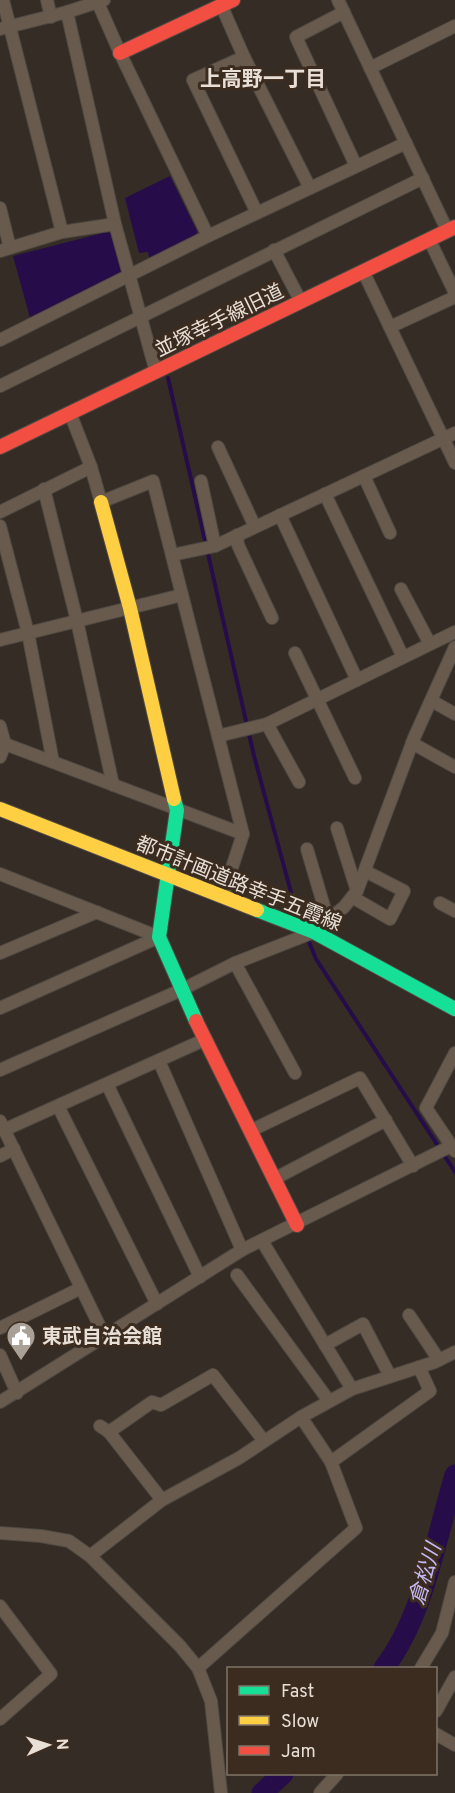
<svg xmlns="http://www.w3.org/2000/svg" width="455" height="1793" font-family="Overpass,'Noto Sans JP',sans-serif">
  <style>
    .water { fill: #260d4a }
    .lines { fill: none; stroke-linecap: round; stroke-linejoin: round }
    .stream { stroke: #260d4a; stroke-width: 4 }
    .river { stroke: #260d4a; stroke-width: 21 }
    .street-casing { stroke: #504943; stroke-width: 14 }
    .fast-casing { stroke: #504943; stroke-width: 16 }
    .slow-casing { stroke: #504943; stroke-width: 16 }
    .jam-casing { stroke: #504943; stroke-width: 16 }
    .street { stroke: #685b4e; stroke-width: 12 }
    .fast { stroke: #16e098; stroke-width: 14 }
    .slow { stroke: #ffcf43; stroke-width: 14 }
    .jam { stroke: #f24e42; stroke-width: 14 }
    .labels { text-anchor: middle; stroke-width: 6; stroke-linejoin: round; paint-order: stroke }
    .street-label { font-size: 20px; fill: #e8dfd6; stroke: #3b2c1f }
    .poi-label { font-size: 20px; font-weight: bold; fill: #e8dfd6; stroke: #3b2c1f; text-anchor: start }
    .neighbourhood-label { font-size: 21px; font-weight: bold; fill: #e8dfd6; stroke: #3b2c1f }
    .water-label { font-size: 21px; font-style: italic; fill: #c5b9f6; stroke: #3b2c1f }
  </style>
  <rect width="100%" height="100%" fill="#352d25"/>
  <!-- water -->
  <g class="water">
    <path d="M170,176L197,231L196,239L150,261L148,252L139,253L125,198Z"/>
    <path d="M107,232L115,235L122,269L119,276L30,318L13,256Z"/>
  </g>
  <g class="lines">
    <!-- stream -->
    <g class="stream">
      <path d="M168,378L254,756L295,907L301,922"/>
      <path d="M307,937L316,959L455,1172"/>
    </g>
    <!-- river -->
    <g class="river">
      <path d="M384,1668C424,1616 436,1537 455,1475"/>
      <path d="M262,1793L283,1774"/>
    </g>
    <!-- street casing -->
    <g class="street-casing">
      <g id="street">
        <path d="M3,0L62,232"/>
        <path d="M47,0L51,17"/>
        <path d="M338,0L447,230"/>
        <path d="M98,3L120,53L208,236"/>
        <path d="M222,7L244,57L310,188"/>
        <path d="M67,12L115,224L156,372"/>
        <path d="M344,12L296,37L356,166"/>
        <path d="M0,29L67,12L104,0"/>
        <path d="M244,57L193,80L257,213"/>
        <path d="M370,68L455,26"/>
        <path d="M0,208L10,248"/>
        <path d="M429,239L455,293"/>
        <path d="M274,250L301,302"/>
        <path d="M0,251L62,232L115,224"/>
        <path d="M363,271L455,463"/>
        <path d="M390,327L455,297"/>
        <path d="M0,340L208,236L406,143"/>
        <path d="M0,386L423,178"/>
        <path d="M70,413L91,467"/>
        <path d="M218,447L255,527"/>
        <path d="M364,476L390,533"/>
        <path d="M201,481L215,546"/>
        <path d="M44,489L77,621L113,785"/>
        <path d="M325,494L403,657"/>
        <path d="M0,512L91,467L101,502L153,481L243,834L223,895"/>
        <path d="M280,515L357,680"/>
        <path d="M0,526L28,633L53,762"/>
        <path d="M237,535L238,545L272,618"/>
        <path d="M172,555L215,546L455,433"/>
        <path d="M401,589L430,644"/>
        <path d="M0,640L182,595"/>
        <path d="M295,653L355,778"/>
        <path d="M432,701L455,714"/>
        <path d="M267,724L299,782"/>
        <path d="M0,726L5,744L0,757"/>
        <path d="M218,736L267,724L455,632"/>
        <path d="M0,742L243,834"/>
        <path d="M412,743L455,767"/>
        <path d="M337,828L357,891"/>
        <path d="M307,849L328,920"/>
        <path d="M0,874L159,937"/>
        <path d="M352,897L390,919L404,891L365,871"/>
        <path d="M440,903L455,911"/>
        <path d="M0,953L97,912"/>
        <path d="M235,963L295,1073"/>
        <path d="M0,1008L159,937"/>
        <path d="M455,1053L426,1108L455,1151"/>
        <path d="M159,1061L242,1250"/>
        <path d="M0,1070L181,990L235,963L314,932L344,907L357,891L414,738L455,647"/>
        <path d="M107,1084L200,1277"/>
        <path d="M58,1106L157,1304"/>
        <path d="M0,1121L105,1337"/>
        <path d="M4,1130L206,1039"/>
        <path d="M250,1131L360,1078L413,1166"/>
        <path d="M0,1156L14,1149"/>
        <path d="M274,1179L386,1120"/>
        <path d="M262,1241L352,1389"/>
        <path d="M237,1275L329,1401"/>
        <path d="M409,1315L439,1360"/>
        <path d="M0,1328L81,1288"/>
        <path d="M325,1345L363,1324L390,1376"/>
        <path d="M0,1355L17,1393"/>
        <path d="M0,1402L242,1250L451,1146"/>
        <path d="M301,1417L331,1462"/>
        <path d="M100,1426L109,1432L162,1500"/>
        <path d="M109,1432L152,1402L161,1405L213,1375L264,1441"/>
        <path d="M0,1533L41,1536L69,1541L90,1556L180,1646L198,1668L211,1701L221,1793"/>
        <path d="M90,1556L162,1500L239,1458L301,1417L352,1389L435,1362L455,1352"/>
        <path d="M0,1606L51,1674L0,1719"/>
        <path d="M198,1668L356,1528L331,1462L430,1391L419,1367"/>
        <path d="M421,1668L442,1633L455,1582"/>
        <path d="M436,1711L455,1677"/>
        <path d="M436,1734L455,1745"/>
        <path d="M320,1793L337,1774"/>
      </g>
    </g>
    <!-- fast casing -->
    <g class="fast-casing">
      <g id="fast">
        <path d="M174,799L177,810L159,937L196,1021"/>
        <path d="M257,910L314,932L455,1009"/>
      </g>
    </g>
    <!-- slow casing -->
    <g class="slow-casing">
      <g id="slow">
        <path d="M101,502L130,608L174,799"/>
        <path d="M0,809L257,910"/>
      </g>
    </g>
    <!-- jam casing -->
    <g class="jam-casing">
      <g id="jam">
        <path d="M120,53L233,0"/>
        <path d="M0,447L455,227"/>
        <path d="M196,1021L297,1225"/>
      </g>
    </g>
    <!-- street -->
    <use href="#street" class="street"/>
    <!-- fast -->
    <use href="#fast" class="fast"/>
    <!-- slow -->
    <use href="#slow" class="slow"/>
    <!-- jam -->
    <use href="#jam" class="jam"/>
  </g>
  <!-- icons -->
  <defs>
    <g id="civic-pin" transform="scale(1.5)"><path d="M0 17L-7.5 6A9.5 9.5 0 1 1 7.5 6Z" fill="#a9a198" stroke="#3b2c1f"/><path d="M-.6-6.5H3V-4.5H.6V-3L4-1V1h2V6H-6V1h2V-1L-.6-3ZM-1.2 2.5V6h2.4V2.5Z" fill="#fff"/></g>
  </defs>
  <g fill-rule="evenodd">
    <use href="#civic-pin" x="21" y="1336"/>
  </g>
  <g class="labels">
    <!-- street labels -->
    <g class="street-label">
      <text transform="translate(219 320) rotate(-26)" y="7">並塚幸手線旧道</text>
      <text transform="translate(239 883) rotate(22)" y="7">都市計画道路幸手五霞線</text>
    </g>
    <!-- poi labels -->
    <g class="poi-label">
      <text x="42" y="1343">東武自治会館</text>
    </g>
    <!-- neighbourhood labels -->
    <g class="neighbourhood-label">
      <text x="263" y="86">上高野一丁目</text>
    </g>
    <!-- water labels -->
    <g class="water-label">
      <text transform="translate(425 1574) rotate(-73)" y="7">倉松川</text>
    </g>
  </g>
  <!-- legend -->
  <rect x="227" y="1667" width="210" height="108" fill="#3b2c1f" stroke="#807468" stroke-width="1.5"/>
  <rect x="239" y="1686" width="30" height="9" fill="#16e098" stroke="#807468" stroke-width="1.5"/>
  <text x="281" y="1697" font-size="18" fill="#e8dfd6">Fast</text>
  <rect x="239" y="1716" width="30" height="9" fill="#ffcf43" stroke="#807468" stroke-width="1.5"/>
  <text x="281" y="1727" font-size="18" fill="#e8dfd6">Slow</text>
  <rect x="239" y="1746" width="30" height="9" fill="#f24e42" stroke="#807468" stroke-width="1.5"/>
  <text x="281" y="1757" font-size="18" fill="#e8dfd6">Jam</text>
  <!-- north arrow -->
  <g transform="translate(48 1745) rotate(87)" stroke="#3b2c1f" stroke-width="4.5" paint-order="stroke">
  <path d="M0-4.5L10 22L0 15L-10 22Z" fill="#e8dfd6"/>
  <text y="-9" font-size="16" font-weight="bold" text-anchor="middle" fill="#e8dfd6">N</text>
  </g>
</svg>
